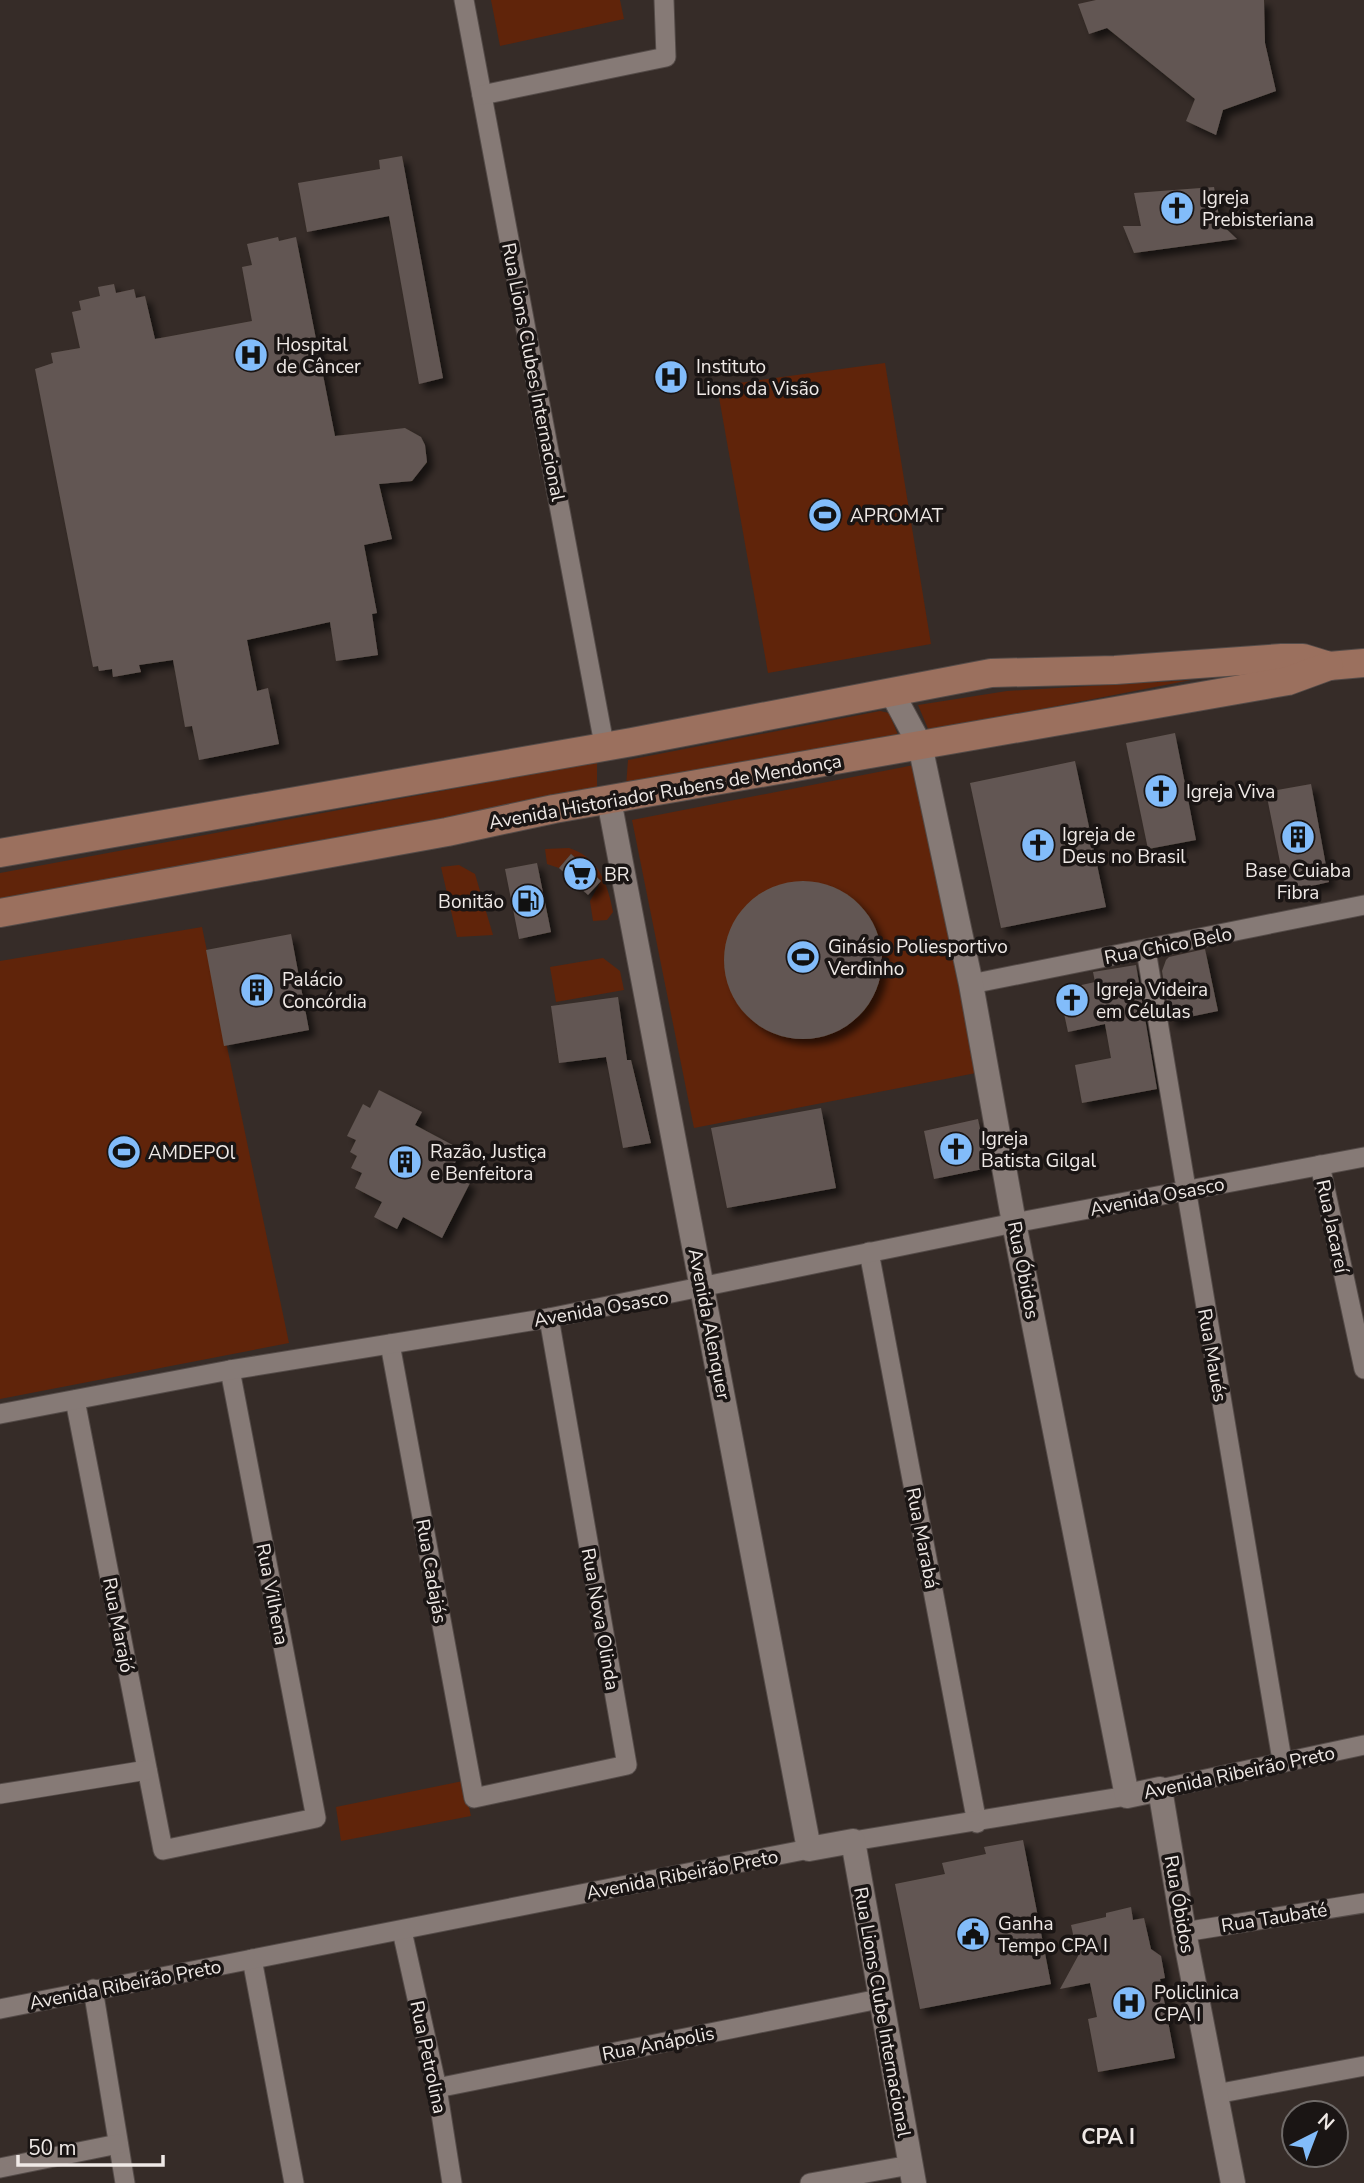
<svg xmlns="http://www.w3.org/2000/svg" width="1364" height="2183" font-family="'Nunito Sans',sans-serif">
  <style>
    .green { fill: #60240a }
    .building { fill: #625752; filter: url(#shadow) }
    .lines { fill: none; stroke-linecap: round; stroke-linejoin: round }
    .minor-casing { stroke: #544b48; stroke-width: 21 }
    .tertiary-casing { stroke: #544b48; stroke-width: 26 }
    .secondary-casing { stroke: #544b48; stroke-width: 30 }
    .minor { stroke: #867a76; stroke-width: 19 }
    .tertiary { stroke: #867a76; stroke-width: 24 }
    .secondary { stroke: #9b705e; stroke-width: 28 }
    .labels { text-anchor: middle; stroke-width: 7; stroke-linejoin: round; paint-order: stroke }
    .poi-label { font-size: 19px; fill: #efe9e6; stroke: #1a1514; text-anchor: start }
    .street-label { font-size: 19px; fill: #efe9e6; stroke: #1a1514 }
    .neighbourhood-label { font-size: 21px; font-weight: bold; fill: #efe9e6; stroke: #1a1514 }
  </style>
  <defs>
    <filter id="shadow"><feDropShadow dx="6" dy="6" stdDeviation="3.5" flood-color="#0009"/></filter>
  </defs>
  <rect width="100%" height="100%" fill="#362c28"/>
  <!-- green -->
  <g class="green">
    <path d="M491,0H620L624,19L500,46Z"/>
    <path d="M885,363L931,644L768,673L717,386Z"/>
    <path d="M1191,680L929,731L918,705L1007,691Z"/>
    <path d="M880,711L889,713L898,735L626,787L628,760Z"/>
    <path d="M597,762V790L0,902V873Z"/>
    <path d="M914,765L976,1073L694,1128L632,820Z"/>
    <path d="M569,848C599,857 608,885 613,912L607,920L593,921L590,901L601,881L571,854L559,868L547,864L545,849Z"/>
    <path d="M459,865L475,874L493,935L457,937L441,867Z"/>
    <path d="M202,927L289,1343L0,1399V961Z"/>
    <path d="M603,958L620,971L624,990L556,1002L550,967Z"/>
    <path d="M463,1781L471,1816L341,1841L336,1807Z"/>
  </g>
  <!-- building -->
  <g class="building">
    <path d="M1096,0H1264L1265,43L1276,91L1223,110L1216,135L1186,121L1195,99L1107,28L1089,34L1078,4Z"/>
    <path d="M402,156L443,378L419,384L389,216L307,232L298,183L380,169L379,160Z"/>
    <path d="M1214,187L1220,223L1237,239L1134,253L1123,226H1141L1134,193Z"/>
    <path d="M278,237L279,241L296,237L335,436L405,428L421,437L425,445L427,462L412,481L379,484L392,539L364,545L377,613L372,614L378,655L336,661L330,622L247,640L257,691L268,688L279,744L199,760L192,726L185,727L173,660L139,665L141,672L113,677L112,669L99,671L98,666L93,667L35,369L53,363L51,353L80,348L72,312L81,310L79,301L100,296L98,287L114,284L116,293L134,289L136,298L145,296L155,339L252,321L242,267L252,265L247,244Z"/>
    <path d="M1175,733L1196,840L1148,849L1126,743Z"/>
    <path d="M1075,761L1106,907L1001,928L970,783Z"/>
    <path d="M1311,784L1329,882L1286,892L1266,792Z"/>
    <path d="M571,854L601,881L588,895L559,868Z"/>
    <path d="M537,863L551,932L519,939L505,869Z"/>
    <circle cx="803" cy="960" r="79"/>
    <path d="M291,934L309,1030L224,1046L206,950Z"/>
    <path d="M1205,949L1218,1011L1170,1021L1162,971L1166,960L1169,957Z"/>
    <path d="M1136,965L1157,1089L1082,1103L1075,1065L1111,1058L1105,1024L1068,1032L1059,990L1095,982L1093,972Z"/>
    <path d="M618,997L627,1060H631L651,1143L623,1148L606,1057L559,1063L551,1006Z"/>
    <path d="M379,1090L422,1112L415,1125L462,1150L450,1172L470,1183L442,1238L403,1217L397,1229L374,1217L382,1202L355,1188L362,1173L351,1168L357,1156L350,1152L356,1140L347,1136L363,1104L370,1108Z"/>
    <path d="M821,1108L836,1188L727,1208L711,1128Z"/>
    <path d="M978,1119L988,1168L934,1179L924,1131Z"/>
    <path d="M1023,1840L1051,1984L920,2009L895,1884L945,1874L942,1863L986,1854L984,1847Z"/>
    <path d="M1131,1907L1133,1920L1144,1918L1151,1949L1161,1956L1165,1978L1160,1979L1175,2058L1098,2072L1088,2019L1097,2017L1090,1983L1060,1989L1078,1956L1071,1925L1106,1917V1913Z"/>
  </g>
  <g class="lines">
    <!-- minor casing -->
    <g class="minor-casing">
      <g id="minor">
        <path d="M464,0L604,744"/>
        <path d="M482,95L666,57L664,0"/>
        <path d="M1146,950L1282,1760"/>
        <path d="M971,984L1364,905"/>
        <path d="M1320,1165L1364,1369"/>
        <path d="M869,1252L977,1823"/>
        <path d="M390,1344L474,1798L627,1765L549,1318"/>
        <path d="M75,1400L163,1850L316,1818L230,1370"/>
        <path d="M0,1414L230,1370L549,1318L1014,1223L1364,1157"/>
        <path d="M1160,1789L1364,1745"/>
        <path d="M0,1794L147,1770"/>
        <path d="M853,1841L1127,1796"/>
        <path d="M402,1931L437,2088L452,2183"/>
        <path d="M1184,1932L1364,1903"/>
        <path d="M252,1959L294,2183"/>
        <path d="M93,1989L125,2183"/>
        <path d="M0,2009L809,1849"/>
        <path d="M437,2088L879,1999"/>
        <path d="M1216,2094L1364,2066"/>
        <path d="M0,2168L118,2144"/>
        <path d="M810,2183L910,2165"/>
      </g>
    </g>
    <!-- tertiary casing -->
    <g class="tertiary-casing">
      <g id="tertiary">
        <path d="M891,691L920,745L971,984L1014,1223L1127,1796L1160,1789L1184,1932L1233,2183"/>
        <path d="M609,800L809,1849L853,1841L914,2183"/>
      </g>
    </g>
    <!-- secondary casing -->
    <g class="secondary-casing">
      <g id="secondary">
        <path d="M0,853L632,742L991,673L1115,670L1282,658H1303L1329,666L1364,663"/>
        <path d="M0,913L447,832L554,809L1288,681L1329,666"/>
      </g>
    </g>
    <!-- minor -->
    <use href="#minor" class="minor"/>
    <!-- tertiary -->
    <use href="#tertiary" class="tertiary"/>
    <!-- secondary -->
    <use href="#secondary" class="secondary"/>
  </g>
  <!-- icons -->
  <defs>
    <g id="church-disc" transform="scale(1.75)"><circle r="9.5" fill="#82bcfa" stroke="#1a1514"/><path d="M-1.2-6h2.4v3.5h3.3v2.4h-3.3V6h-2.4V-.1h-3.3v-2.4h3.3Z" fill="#111"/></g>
    <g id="hospital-disc" transform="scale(1.75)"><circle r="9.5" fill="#82bcfa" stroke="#1a1514"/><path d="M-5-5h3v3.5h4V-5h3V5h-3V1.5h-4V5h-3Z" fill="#111"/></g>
    <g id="stadium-disc" transform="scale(1.75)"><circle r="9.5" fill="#82bcfa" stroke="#1a1514"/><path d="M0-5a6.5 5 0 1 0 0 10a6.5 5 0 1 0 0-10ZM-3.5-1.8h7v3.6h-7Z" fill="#111"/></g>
    <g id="building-disc" transform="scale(1.75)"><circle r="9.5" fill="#82bcfa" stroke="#1a1514"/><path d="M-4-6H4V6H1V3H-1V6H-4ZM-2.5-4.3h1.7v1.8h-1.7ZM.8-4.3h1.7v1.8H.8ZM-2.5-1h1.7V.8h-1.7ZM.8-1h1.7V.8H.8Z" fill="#111"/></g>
    <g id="supermarket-disc" transform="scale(1.75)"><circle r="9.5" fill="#82bcfa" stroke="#1a1514"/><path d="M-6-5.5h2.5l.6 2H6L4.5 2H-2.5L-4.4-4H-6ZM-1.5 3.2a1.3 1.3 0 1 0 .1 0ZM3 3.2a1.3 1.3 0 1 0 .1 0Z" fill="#111"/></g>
    <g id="fuel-disc" transform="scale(1.75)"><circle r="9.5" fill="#82bcfa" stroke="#1a1514"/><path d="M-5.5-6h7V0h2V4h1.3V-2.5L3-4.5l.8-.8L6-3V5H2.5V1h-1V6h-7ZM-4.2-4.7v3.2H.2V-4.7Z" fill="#111"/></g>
    <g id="civic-disc" transform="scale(1.75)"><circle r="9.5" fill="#82bcfa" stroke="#1a1514"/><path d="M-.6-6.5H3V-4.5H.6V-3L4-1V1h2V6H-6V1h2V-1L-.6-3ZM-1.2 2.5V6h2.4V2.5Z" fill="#111"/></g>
  </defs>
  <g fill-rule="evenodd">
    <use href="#church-disc" x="1177" y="208"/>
    <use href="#hospital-disc" x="251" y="355"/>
    <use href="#hospital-disc" x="671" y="377"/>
    <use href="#stadium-disc" x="825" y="515"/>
    <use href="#church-disc" x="1161" y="791"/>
    <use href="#building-disc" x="1298" y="837"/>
    <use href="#church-disc" x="1038" y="845"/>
    <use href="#supermarket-disc" x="580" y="874"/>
    <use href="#fuel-disc" x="528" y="901"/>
    <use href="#stadium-disc" x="803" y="957"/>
    <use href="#building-disc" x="257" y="990"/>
    <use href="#church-disc" x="1072" y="1000"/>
    <use href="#church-disc" x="956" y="1149"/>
    <use href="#stadium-disc" x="124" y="1152"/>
    <use href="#building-disc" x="405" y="1162"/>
    <use href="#civic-disc" x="973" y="1934"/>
    <use href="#hospital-disc" x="1129" y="2003"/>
  </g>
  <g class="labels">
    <!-- poi labels -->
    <g class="poi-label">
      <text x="1202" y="204">Igreja<tspan x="1202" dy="22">Prebisteriana</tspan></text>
      <text x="276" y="351">Hospital<tspan x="276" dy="22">de Câncer</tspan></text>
      <text x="696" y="373">Instituto<tspan x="696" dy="22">Lions da Visão</tspan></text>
      <text x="850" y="522">APROMAT</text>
      <text x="1186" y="798">Igreja Viva</text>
      <text x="1062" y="841">Igreja de<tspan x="1062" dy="22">Deus no Brasil</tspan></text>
      <text x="1298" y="877" text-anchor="middle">Base Cuiaba<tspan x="1298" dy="22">Fibra</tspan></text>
      <text x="604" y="881">BR</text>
      <text x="504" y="908" text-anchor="end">Bonitão</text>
      <text x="828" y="953">Ginásio Poliesportivo<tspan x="828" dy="22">Verdinho</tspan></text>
      <text x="282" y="986">Palácio<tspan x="282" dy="22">Concórdia</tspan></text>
      <text x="1096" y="996">Igreja Videira<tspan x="1096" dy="22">em Células</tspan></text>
      <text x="981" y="1145">Igreja<tspan x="981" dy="22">Batista Gilgal</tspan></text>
      <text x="430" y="1158">Razão, Justiça<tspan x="430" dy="22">e Benfeitora</tspan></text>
      <text x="148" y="1159">AMDEPOl</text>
      <text x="998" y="1930">Ganha<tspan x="998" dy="22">Tempo CPA I</tspan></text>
      <text x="1154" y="1999">Policlinica<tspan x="1154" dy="22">CPA I</tspan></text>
    </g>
    <!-- street labels -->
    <g class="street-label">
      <text transform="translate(534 372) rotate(79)" y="7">Rua Lions Clubes Internacional</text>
      <text transform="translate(665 791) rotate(-10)" y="7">Avenida Historiador Rubens de Mendonça</text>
      <text transform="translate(1168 945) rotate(-11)" y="7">Rua Chico Belo</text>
      <text transform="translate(1157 1196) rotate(-11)" y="7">Avenida Osasco</text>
      <text transform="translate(1333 1226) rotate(78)" y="7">Rua Jacareí</text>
      <text transform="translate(1024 1270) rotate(79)" y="7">Rua Óbidos</text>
      <text transform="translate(601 1308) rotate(-10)" y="7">Avenida Osasco</text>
      <text transform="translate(710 1324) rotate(79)" y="7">Avenida Alenquer</text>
      <text transform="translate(1213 1355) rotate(80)" y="7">Rua Maués</text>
      <text transform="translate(923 1538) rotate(79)" y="7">Rua Marabá</text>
      <text transform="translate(432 1571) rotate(80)" y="7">Rua Cadajás</text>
      <text transform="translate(273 1594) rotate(79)" y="7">Rua Vilhena</text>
      <text transform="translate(601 1619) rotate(80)" y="7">Rua Nova Olinda</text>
      <text transform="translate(119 1625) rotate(79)" y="7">Rua Marajó</text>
      <text transform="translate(1239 1772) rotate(-12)" y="7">Avenida Ribeirão Preto</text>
      <text transform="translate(682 1874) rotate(-11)" y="7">Avenida Ribeirão Preto</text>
      <text transform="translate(1180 1904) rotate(80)" y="7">Rua Óbidos</text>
      <text transform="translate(1274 1917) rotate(-9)" y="7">Rua Taubaté</text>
      <text transform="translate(125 1984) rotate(-11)" y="7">Avenida Ribeirão Preto</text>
      <text transform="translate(883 2012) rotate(80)" y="7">Rua Lions Clube Internacional</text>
      <text transform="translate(658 2043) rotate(-11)" y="7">Rua Anápolis</text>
      <text transform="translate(429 2057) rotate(78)" y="7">Rua Petrolina</text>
    </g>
    <!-- neighbourhood labels -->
    <g class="neighbourhood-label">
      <text x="1108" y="2144">CPA I</text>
    </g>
  </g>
  <!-- north arrow -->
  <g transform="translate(1315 2134) rotate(42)"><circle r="33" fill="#1a1514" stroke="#6f6a68" stroke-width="2"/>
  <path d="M0-5L12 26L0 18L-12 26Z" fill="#82bcfa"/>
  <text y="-10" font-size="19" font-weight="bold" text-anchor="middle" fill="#efe9e6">N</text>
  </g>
  <!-- scale -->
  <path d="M18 2155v10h145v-10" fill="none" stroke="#efe9e6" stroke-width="3.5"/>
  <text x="28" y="2155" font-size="21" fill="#efe9e6" stroke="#1a1514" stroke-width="5" paint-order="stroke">50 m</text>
</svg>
